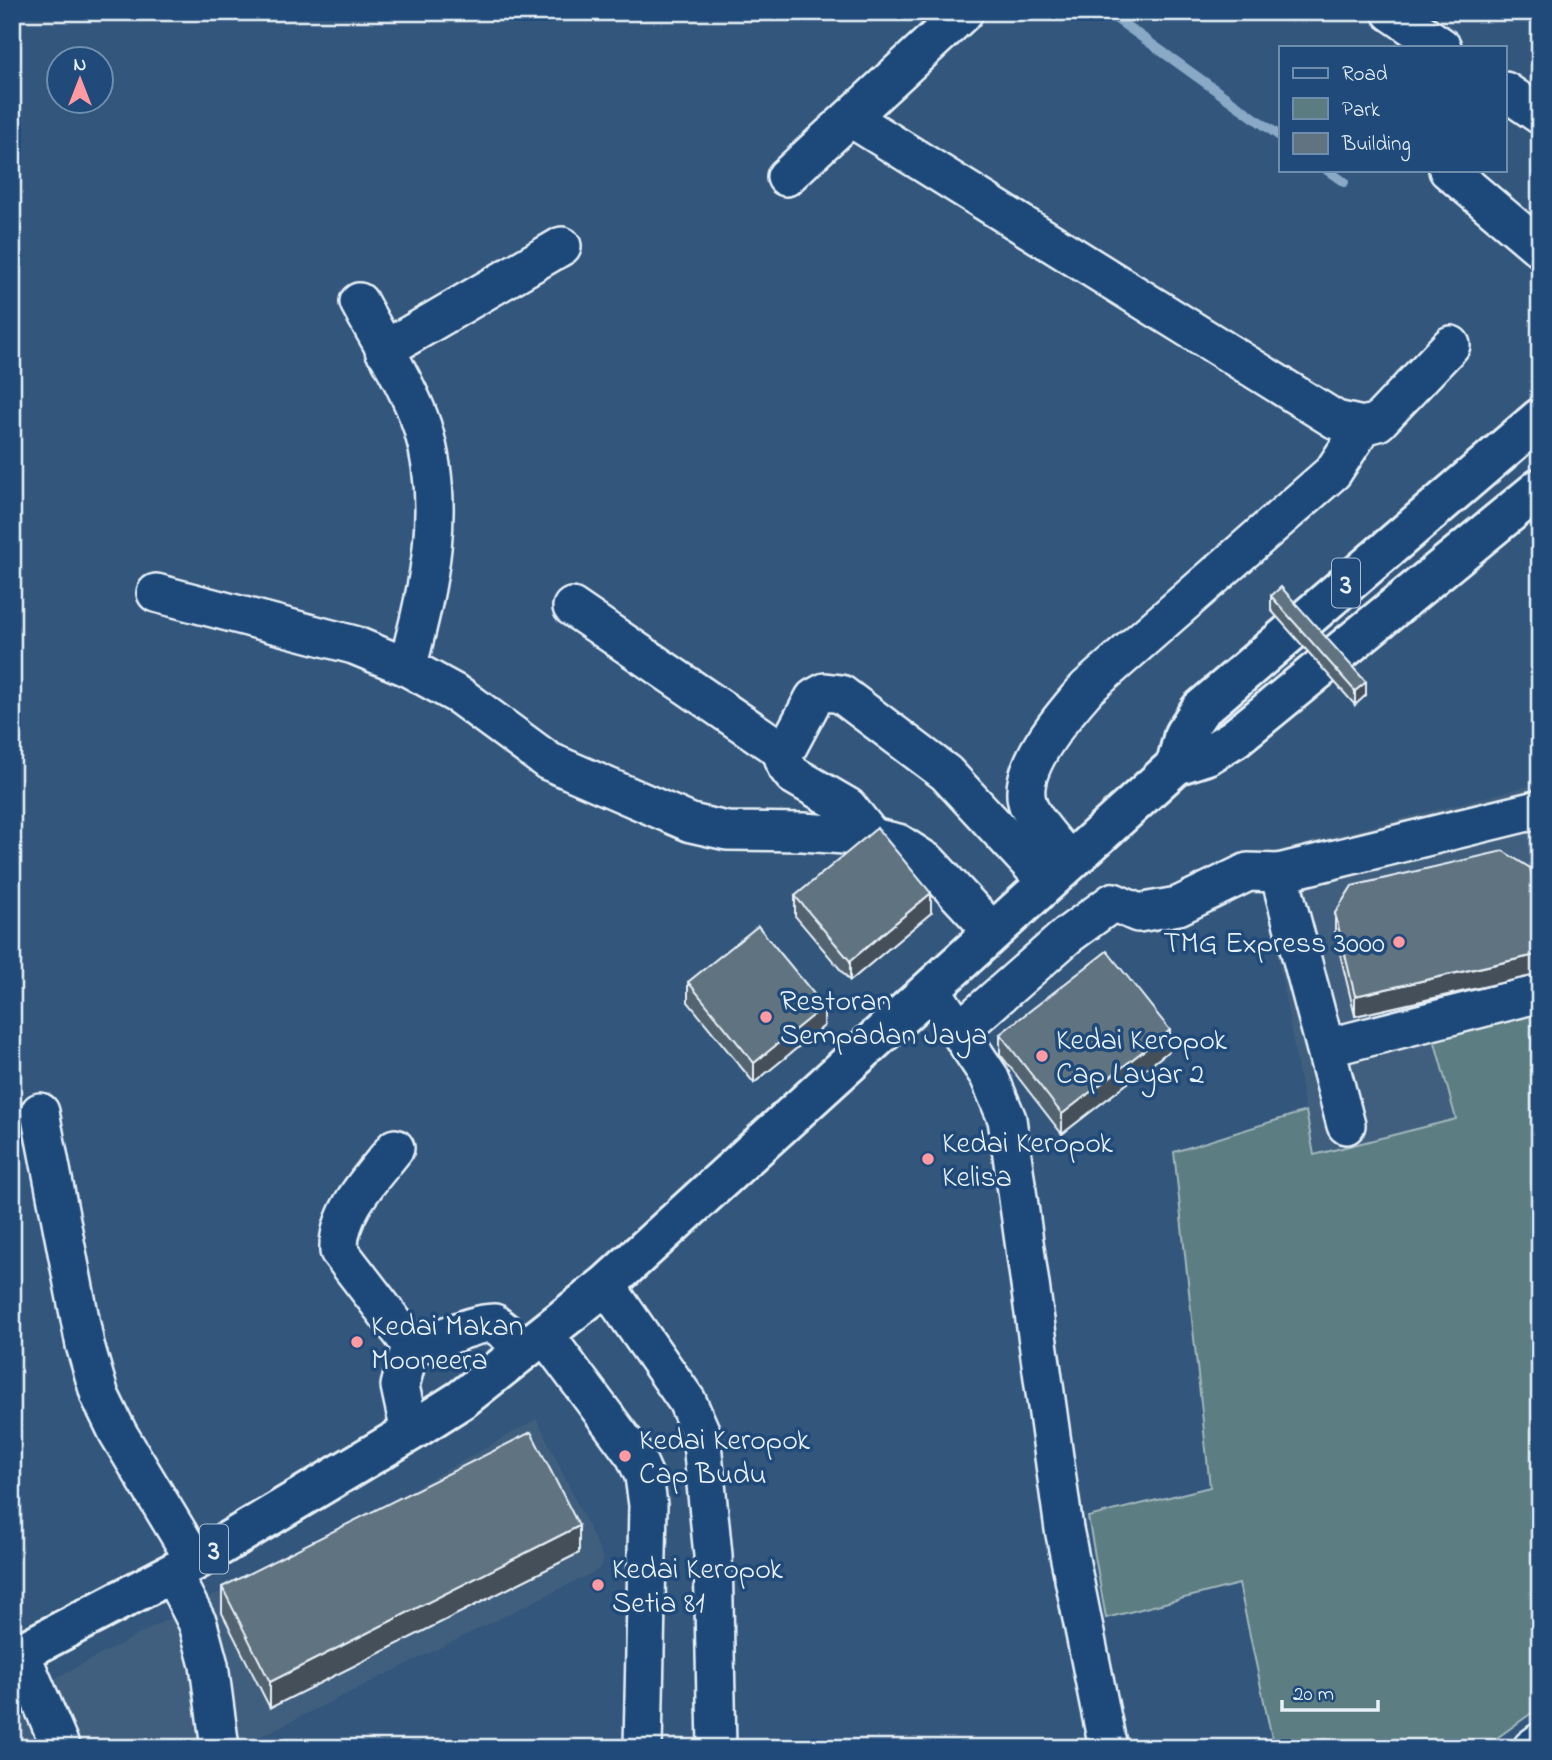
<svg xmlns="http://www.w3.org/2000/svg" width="1552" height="1760" font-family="'Indie Flower',sans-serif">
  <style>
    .built { fill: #415f7e }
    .green { fill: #5b7d82; stroke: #a2b7bd; stroke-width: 2 }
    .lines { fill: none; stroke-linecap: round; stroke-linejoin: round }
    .stream { stroke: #89a9c6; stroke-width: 10 }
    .minor-casing { stroke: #e8f1f8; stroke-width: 42 }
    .highway-casing { stroke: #e8f1f8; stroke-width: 44 }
    .minor { stroke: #1f4a7a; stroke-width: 37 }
    .highway { stroke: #1f4a7a; stroke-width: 38 }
    .wall { fill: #53636f; stroke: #e8f1f8; stroke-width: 2 }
    .shaded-wall { fill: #44505a; stroke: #e8f1f8; stroke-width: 2 }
    .building { fill: #617381; stroke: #e8f1f8; stroke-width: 2 }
    .poi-dot { fill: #ff9aa2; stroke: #1f4a7a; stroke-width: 2.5 }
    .labels { text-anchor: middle; stroke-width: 7; stroke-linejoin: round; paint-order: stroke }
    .shield { fill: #1f4a7a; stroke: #acbfd2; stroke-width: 2 }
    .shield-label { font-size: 28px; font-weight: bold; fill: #e8f1f8 }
    .poi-label { font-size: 30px; fill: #e8f1f8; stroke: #1f4a7a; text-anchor: start }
  </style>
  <rect width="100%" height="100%" fill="#33567c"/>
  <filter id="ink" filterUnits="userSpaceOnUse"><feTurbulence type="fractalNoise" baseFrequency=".0143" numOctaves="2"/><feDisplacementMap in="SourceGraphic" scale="14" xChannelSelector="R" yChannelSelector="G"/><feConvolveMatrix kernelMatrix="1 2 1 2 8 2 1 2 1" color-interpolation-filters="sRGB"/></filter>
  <g filter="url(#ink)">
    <!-- built -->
    <g class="built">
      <path d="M1540,783V1007L1456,1119L1313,1155L1260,855Z"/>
      <path d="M537,1419L604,1560L598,1570L237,1748H12V1701L377,1509Z"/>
    </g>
    <!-- green -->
    <path class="green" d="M1540,1007V1707L1483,1748H1274L1239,1584L1106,1618L1088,1517L1210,1487L1174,1152L1306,1111L1314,1155L1456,1119L1433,1035Z"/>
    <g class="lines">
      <!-- stream -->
      <g class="stream">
        <path d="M1107,12L1281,137"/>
        <path d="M1327,170L1344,182"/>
      </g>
      <!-- minor casing -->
      <g class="minor-casing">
        <g id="minor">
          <path d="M1391,12L1442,47"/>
          <path d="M1505,91L1540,115"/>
          <path d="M851,118L1336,420L1363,426L1378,422L1451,345"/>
          <path d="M1448,170L1540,248"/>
          <path d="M786,177L964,12"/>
          <path d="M359,302C378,338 410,389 422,426C447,505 429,589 407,667"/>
          <path d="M384,350L562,246"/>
          <path d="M156,593L354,645L407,667L460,696L548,761L691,823L727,831L803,832L872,837L898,843L929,863L993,932"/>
          <path d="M572,607L784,752"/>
          <path d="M872,837L848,807L793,775L786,766L783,756L814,698L825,692L841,694L946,773L1047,882"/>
          <path d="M1070,862C1059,848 1033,821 1028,805C1015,769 1065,713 1087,688L1333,472L1363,426"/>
          <path d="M931,989L989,1076L1007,1119L1064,1529L1108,1748"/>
          <path d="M959,1031L1068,935L1113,902L1138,913L1178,906L1248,872L1279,873"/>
          <path d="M1326,1048L1540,993"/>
          <path d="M40,1112L85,1345L100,1396L118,1433L195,1561"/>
          <path d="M1346,1125L1279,873L1540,809"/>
          <path d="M395,1148C372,1178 337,1211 339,1251L411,1345C441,1343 465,1324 494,1323L525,1348"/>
          <path d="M606,1285L687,1401L701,1433L713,1555L717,1748"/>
          <path d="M545,1335L635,1456L644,1476L648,1505L643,1748"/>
          <path d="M410,1432L400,1386L411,1345"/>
          <path d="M172,1573L198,1624L209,1665L220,1748"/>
          <path d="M21,1654L61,1748"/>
          <path d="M1532,1748L1540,1742"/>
        </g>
      </g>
      <!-- highway casing -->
      <g class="highway-casing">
        <g id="highway">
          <path d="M1176,765L1184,734L1200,710L1540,418"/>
          <path d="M12,1657L195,1561L410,1432L462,1399L606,1285L1176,765L1207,755L1235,738L1540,488"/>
        </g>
      </g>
      <!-- minor -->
      <use href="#minor" class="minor"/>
      <!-- highway -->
      <use href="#highway" class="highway"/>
    </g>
    <!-- wall -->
    <g class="wall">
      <path d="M1271,596L1366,695L1355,705L1271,610Z"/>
      <path d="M795,896L931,913L850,981L795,916Z"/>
      <path d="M1540,910V974L1355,1016L1335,933V913Z"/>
      <path d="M688,982L824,1026L754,1083L688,1002Z"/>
      <path d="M1000,1034L1170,1050L1062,1134L1000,1054Z"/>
      <path d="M579,1553L270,1708L222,1613V1587Z"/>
    </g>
    <!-- shaded-wall -->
    <g class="shaded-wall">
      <path d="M1366,682V695L1355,705V691Z"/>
      <path d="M931,893V913L850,981V961Z"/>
      <path d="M1540,954V974L1355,1016V996Z"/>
      <path d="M824,1006V1026L754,1083V1063Z"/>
      <path d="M1170,1030V1050L1062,1134V1114Z"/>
      <path d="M579,1526V1553L270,1708V1682Z"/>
    </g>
    <!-- building -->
    <g class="building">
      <path d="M1281,587L1366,682L1355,691L1271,596Z"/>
      <path d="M877,828L931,893L850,961L795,896Z"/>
      <path d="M1503,851L1530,868L1540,910V954L1355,996L1335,913L1352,886Z"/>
      <path d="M758,926L824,1006L754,1063L688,982Z"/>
      <path d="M1107,951L1170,1030L1062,1114L1000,1034Z"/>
      <path d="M531,1432L579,1526L270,1682L222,1587Z"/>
    </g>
  </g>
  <!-- markers -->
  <g class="poi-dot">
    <circle cx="1399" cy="942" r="7"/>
    <circle cx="766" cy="1017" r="7"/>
    <circle cx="1042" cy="1056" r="7"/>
    <circle cx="928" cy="1159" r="7"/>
    <circle cx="357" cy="1342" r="7"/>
    <circle cx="625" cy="1456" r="7"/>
    <circle cx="598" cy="1585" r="7"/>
  </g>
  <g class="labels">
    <!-- shield labels -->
    <g class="shield">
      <rect x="1332" y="558.5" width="28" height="49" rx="5"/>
      <rect x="200" y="1524.5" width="28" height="49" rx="5"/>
    </g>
    <g class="shield-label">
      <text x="1346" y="593">3</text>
      <text x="214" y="1559">3</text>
    </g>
    <!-- poi labels -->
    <g class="poi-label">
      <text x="1385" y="952" text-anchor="end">TMG Express 3000</text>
      <text x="780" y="1010">Restoran<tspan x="780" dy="34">Sempadan Jaya</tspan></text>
      <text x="1056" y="1049">Kedai Keropok<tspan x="1056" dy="34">Cap Layar 2</tspan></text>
      <text x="942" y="1152">Kedai Keropok<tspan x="942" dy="34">Kelisa</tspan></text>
      <text x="371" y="1335">Kedai Makan<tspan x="371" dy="34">Mooneera</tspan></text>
      <text x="639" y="1449">Kedai Keropok<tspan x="639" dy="34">Cap Budu</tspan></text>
      <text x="612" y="1578">Kedai Keropok<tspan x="612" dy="34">Setia 81</tspan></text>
    </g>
  </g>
  <!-- margin -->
  <rect width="1552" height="1760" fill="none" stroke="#1f4a7a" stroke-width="42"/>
  <rect x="21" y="21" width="1510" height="1718" fill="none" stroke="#e8f1f8" stroke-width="2.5" filter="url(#ink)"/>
  <!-- legend -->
  <rect x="1279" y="46" width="228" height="126" fill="#1f4a7a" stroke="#6f8dac" stroke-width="2"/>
  <rect x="1293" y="68" width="35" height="10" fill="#1f4a7a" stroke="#6f8dac" stroke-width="2"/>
  <text x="1342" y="80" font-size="21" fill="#e8f1f8">Road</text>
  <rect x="1293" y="98" width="35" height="21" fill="#5b7d82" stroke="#6f8dac" stroke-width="2"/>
  <text x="1342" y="116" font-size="21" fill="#e8f1f8">Park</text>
  <rect x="1293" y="133" width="35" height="21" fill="#617381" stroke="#6f8dac" stroke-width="2"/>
  <text x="1342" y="150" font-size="21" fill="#e8f1f8">Building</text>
  <!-- north arrow -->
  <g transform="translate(80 80)"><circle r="33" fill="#1f4a7a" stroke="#6f8dac" stroke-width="2"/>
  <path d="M0-5L12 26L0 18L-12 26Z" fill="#ff9aa2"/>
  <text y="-10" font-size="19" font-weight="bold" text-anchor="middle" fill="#e8f1f8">N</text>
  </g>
  <!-- scale -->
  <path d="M1282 1700v10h96v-10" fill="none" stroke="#e8f1f8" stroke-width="3.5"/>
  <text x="1293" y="1700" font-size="21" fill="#e8f1f8" stroke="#1f4a7a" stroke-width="5" paint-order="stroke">20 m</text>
</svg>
